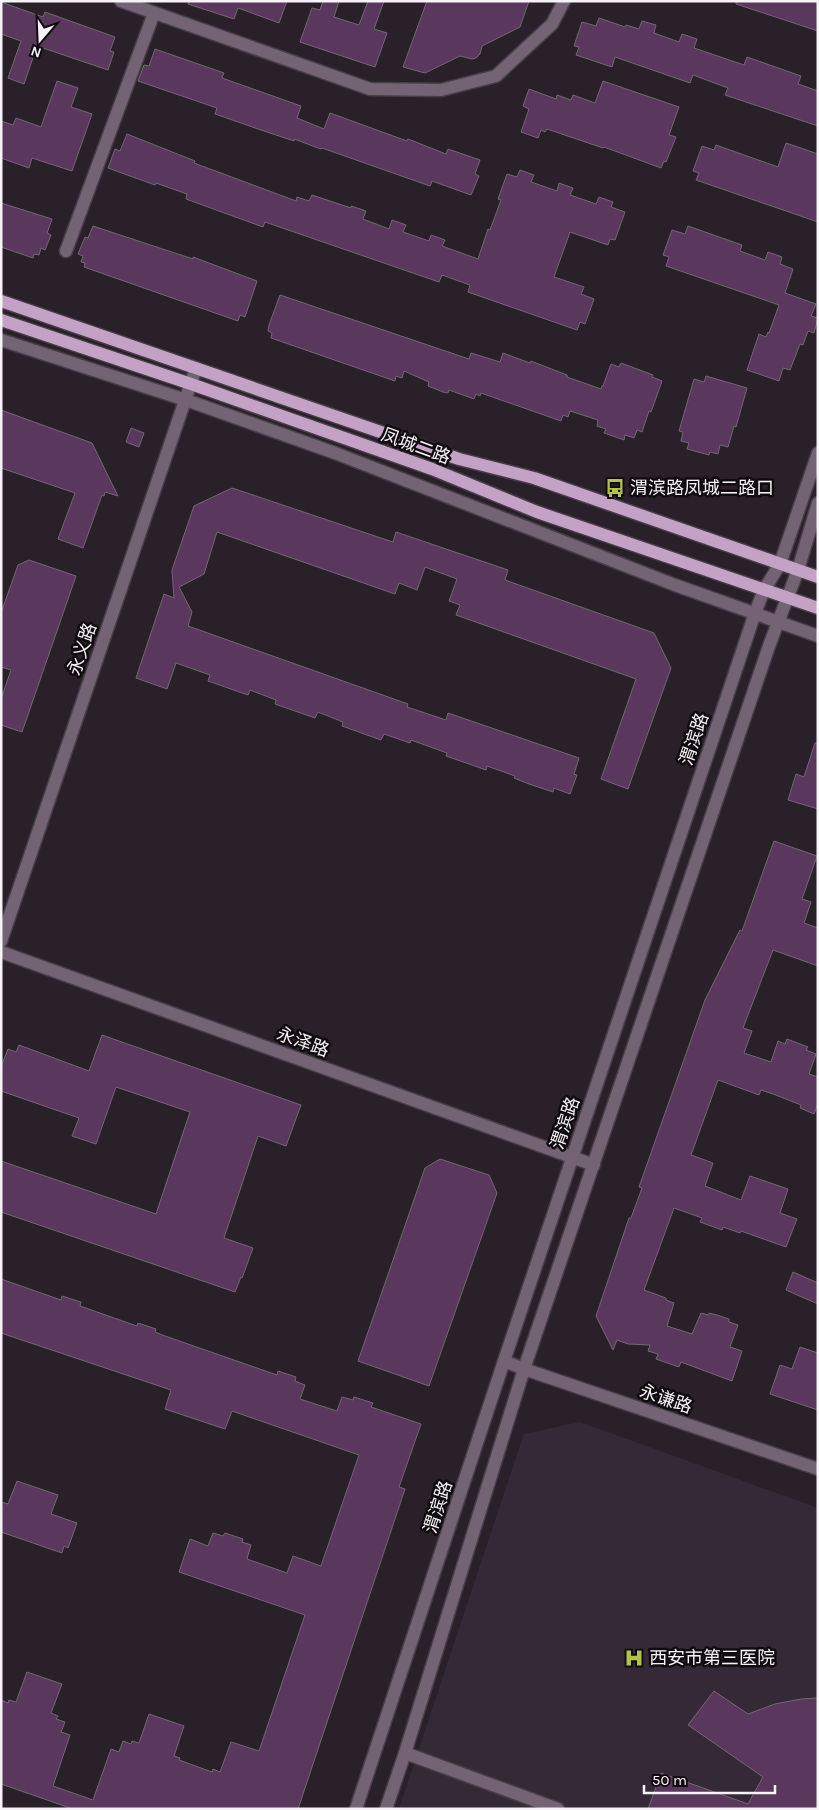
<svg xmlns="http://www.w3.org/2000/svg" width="819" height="1810" font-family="Karla,'Noto Sans SC',sans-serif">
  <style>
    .built { fill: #362937 }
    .building { fill: #5a375c; stroke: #726872 }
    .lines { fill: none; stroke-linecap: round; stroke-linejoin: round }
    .minor-casing { stroke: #463d46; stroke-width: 15 }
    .major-casing { stroke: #463d46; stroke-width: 15 }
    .minor { stroke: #736374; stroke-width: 12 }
    .major { stroke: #c4a2c6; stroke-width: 12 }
    .labels { text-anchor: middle; stroke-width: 5; stroke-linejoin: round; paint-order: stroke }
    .street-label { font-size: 18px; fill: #f7f1f8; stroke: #0f0b0f }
    .poi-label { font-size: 18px; fill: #f7f1f8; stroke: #0f0b0f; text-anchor: start }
  </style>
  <rect width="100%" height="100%" fill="#292029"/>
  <!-- built -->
  <path class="built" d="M580,1422L818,1508V1809H399L524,1434Z"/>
  <!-- building -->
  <g class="building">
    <path d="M189,1H287L279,23L238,8L234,19L188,4Z"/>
    <path d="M323,1H339L334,17L359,25L368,1H384L374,29L387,33L375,67L300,42L312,8L320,10Z"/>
    <path d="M427,1H529L520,27L482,46L480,54L476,58L472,59L460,56L425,73L403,67Z"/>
    <path d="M736,1H818V31L736,4Z"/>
    <path d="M1,2L43,17L45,12L115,37L110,51L114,52L108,70L37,46L24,84L8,78L21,41L1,34Z"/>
    <path d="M599,18L625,27L626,25L639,29L642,21L656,25L654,33L679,42L682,34L697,39L694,48L744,65L747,57L801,76L798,84L818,91V126L725,95L728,88L693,75L690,83L615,57L612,67L576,55L579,47L574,46L582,22L596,26Z"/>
    <path d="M155,49L224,73L222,78L301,106L297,118L324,129L330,113L407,141L408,139L446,154L448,149L480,160L475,174L479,176L471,195L432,181L430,186L322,148L321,149L294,139V141L261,130L215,114L217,108L138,81L144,65L149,66Z"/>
    <path d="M57,81L78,88L71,107L92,114L72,171L32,158L29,168L1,158V121L13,125L16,118L41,127Z"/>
    <path d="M603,81L679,107L669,135L676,137L666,162L664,161L661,168L604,147L603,148L547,129L545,132L541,130L538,138L521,132L529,109L523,106L529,89L556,99L557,95L571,100L573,95L595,103Z"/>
    <path d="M127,134L195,161L194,163L296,201L297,197L309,201L312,195L351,208V206L366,211L363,219L389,229L392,220L406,225L403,232L429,241L431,235L445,240L442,246L478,259L488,229L490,230L501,200L498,199L507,174L517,177L520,170L534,175L531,182L557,191L559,183L573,188L570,195L596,204L599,197L613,202L611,207L625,212L615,240L610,239L608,245L570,232L554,277L584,287L581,294L594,299L585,324L580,322L577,330L468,292L470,285L442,275L439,282L265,222L263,227L186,199L187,194L156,183L155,185L108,168L115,149L120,151Z"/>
    <path d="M786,143L818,154V222L696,180L699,173L693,171L702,146L714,150L716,145L778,167Z"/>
    <path d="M1,203L52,219L47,233L51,235L45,250L41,248L39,255L34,254L33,258L1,247Z"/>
    <path d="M93,226L193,259V257L257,281L245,317L240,315L238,321L84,267L85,263L81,262L83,256L78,254L85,237L88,238Z"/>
    <path d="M688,226L742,245L740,251L765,260L768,252L782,257L780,264L793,269L785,293L816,304L811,316L818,318L814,333L808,331L803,345L800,344L790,370L783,368L779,381L747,370L759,334L766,337L768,332L769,333L779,305L666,266L669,257L663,255L672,230L685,234Z"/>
    <path d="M280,295L469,359L471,353L500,362L503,353L530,363L531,361L567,375V377L601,389L602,386H603L611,364L619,367L621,363L653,375L652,377L662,381L651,412L649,411L642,432L637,430L634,438L625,435L624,440L604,433L606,429L597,426L598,420L570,411L568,417L563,415L561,421L481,393L480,396L476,394L474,399L449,390L448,393L443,392L428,386L429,382L404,371L402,378L396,376L395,381L271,338L272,333L268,331L269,325Z"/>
    <path d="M706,376L747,388L736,427L734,426L728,447L720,445L718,454L710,452L709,455L687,449L689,443L681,441L683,432L679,431L694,379L704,382Z"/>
    <path d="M1,410L92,443L118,496L105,492L104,496L102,495L83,548L58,539L75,493L1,468Z"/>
    <path d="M131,428L144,433L139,447L126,442Z"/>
    <path d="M232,488L393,542L396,532L508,570L505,580L654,633L671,668L628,789L601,779L636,679L456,615L460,605L449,601L457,579L425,567L417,590L399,583L395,594L217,532L204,574L179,587L192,612L188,626L408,704L407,707L446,720L448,713L579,758L574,774L577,775L570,794L554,788L553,792L529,784L514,778L515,776L487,766L486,770L469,764L446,756L447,753L411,740L410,743L384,734L381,740L342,726L343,722L318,712L315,718L275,704L276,700L250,690L248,695L208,681L210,675L176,663L167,689L136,678L164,594L174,598L172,570L194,506Z"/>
    <path d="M29,560L76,576L22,732L1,725V699L11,670L1,667V613L18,565Z"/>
    <path d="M815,743H818V809L788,800L796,774L804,777Z"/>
    <path d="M774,841L817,856L802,899L811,902L804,923L818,928V966L773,950L743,1028L752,1031L744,1053L771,1062L778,1041L785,1044L787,1039L808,1047L806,1050L816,1054L809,1074L818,1077V1103L814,1114L800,1108L801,1105L773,1094L761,1090L759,1095L718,1080L691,1155L713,1163L705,1186L741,1200L750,1176L788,1189L780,1213L797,1219L786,1247L741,1231L740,1233L723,1227L722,1230L700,1222L702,1218L674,1208L644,1290L666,1298V1300L674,1303L667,1326L692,1334L701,1313L708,1315L709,1313L717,1315L729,1319V1322L738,1325L730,1347L742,1351L732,1381L681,1362L679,1367L656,1359L658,1354L648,1351L650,1345L628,1344L617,1340L613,1350L596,1316L629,1218H631L642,1188L639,1187L705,1000L740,930L742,931Z"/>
    <path d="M102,1035L301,1105L286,1146L258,1136L224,1238L253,1248L242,1278L241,1277L235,1292L1,1212V1161L156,1214L190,1112L116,1087L96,1144L72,1136L79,1118L1,1091V1067L8,1049L16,1052L19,1045L89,1071Z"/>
    <path d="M440,1159L489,1175L497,1193L429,1386L358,1361L425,1168Z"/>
    <path d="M793,1272L818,1283V1304L786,1290Z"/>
    <path d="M1,1279L61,1300L62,1296L81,1302L80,1306L137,1326L138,1323L156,1329L155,1332L165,1336L277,1375L278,1371L296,1377L295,1381L305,1385L300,1399L337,1411L342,1397L353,1400L354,1397L373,1403L371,1407L421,1424L399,1487L405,1489L298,1809H73L1,1784V1700L8,1703L9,1700L16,1702L27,1672L62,1684L51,1713L58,1716L56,1719L65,1722L61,1732L70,1735L53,1786L93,1800L111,1749L119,1752L123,1741L131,1744L132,1741L139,1743L149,1714L184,1726L174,1756L180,1758L179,1760L212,1772L213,1769L220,1772L231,1742L259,1751L305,1615L179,1572L190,1539L208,1546L213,1533L223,1536L225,1533L243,1539L242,1542L251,1545L247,1559L287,1573L293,1556L321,1566L359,1455L232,1411L225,1429L165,1409L171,1390L1,1333Z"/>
    <path d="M800,1347L818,1353V1410L770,1394L780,1365L792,1369Z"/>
    <path d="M17,1481L58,1495L51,1514L77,1523L68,1548L64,1546L62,1553L1,1532V1502L8,1504Z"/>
    <path d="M714,1691L748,1714L775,1704L801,1699L818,1698V1809H648L661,1773L748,1804L763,1777L688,1725Z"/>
  </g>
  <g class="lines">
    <!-- minor casing -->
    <g class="minor-casing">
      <g id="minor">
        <path d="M121,1L370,89L441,90L496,76L552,24L564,1"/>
        <path d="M66,251L154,13"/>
        <path d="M1,340L186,400L335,453L675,585L818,636"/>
        <path d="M1,941L196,368"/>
        <path d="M1,952L594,1165"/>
        <path d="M504,1361L524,1369L818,1469"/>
        <path d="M405,1753L558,1809"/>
        <path d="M356,1809L504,1361L755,613L764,590L780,564L818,453"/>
        <path d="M386,1809L405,1753L524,1369L769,646L798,570L818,503"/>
      </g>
    </g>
    <!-- major casing -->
    <g class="major-casing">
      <g id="major">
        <path d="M1,301L459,459L534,478L818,577"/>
        <path d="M1,320L191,384L432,469L537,512L818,608"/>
      </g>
    </g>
    <!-- minor -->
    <use href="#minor" class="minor"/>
    <!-- major -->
    <use href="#major" class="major"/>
  </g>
  <!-- icons -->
  <defs>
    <g id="bus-bare" transform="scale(1.5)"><path d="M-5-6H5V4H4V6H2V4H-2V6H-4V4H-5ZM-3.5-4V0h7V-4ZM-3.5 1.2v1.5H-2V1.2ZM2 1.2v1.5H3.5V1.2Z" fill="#b2c34c" stroke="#0f0b0f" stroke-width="2.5" paint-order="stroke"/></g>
    <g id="hospital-bare" transform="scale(1.5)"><path d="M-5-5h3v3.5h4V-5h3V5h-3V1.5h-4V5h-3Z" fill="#b2c34c" stroke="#0f0b0f" stroke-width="2.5" paint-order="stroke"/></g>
  </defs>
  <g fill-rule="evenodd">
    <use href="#bus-bare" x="615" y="488"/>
    <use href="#hospital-bare" x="634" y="1658"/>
  </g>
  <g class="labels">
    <!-- street labels -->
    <g class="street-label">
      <text transform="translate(416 446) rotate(20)" y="6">凤城二路</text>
      <text transform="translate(82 649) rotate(-71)" y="6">永义路</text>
      <text transform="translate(694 739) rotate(-71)" y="6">渭滨路</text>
      <text transform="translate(303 1042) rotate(20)" y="6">永泽路</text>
      <text transform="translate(565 1123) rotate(-71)" y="6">渭滨路</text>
      <text transform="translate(666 1399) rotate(19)" y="6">永谦路</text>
      <text transform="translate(438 1507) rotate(-72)" y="6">渭滨路</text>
    </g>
    <!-- poi labels -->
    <g class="poi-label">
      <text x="630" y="494">渭滨路凤城二路口</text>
      <text x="649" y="1664">西安市第三医院</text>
    </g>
  </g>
  <!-- border -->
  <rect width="819" height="1810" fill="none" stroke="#f7f1f8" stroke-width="5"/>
  <!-- north arrow -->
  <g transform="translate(40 40) rotate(199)" stroke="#0f0b0f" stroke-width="4" paint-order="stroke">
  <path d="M0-4L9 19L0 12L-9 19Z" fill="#f7f1f8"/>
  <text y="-8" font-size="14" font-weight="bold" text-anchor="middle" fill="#f7f1f8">N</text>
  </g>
  <!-- scale -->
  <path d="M644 1785v8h131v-8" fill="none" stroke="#f7f1f8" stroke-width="2.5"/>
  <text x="652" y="1785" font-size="15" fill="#f7f1f8" stroke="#0f0b0f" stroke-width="4" paint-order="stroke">50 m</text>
</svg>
